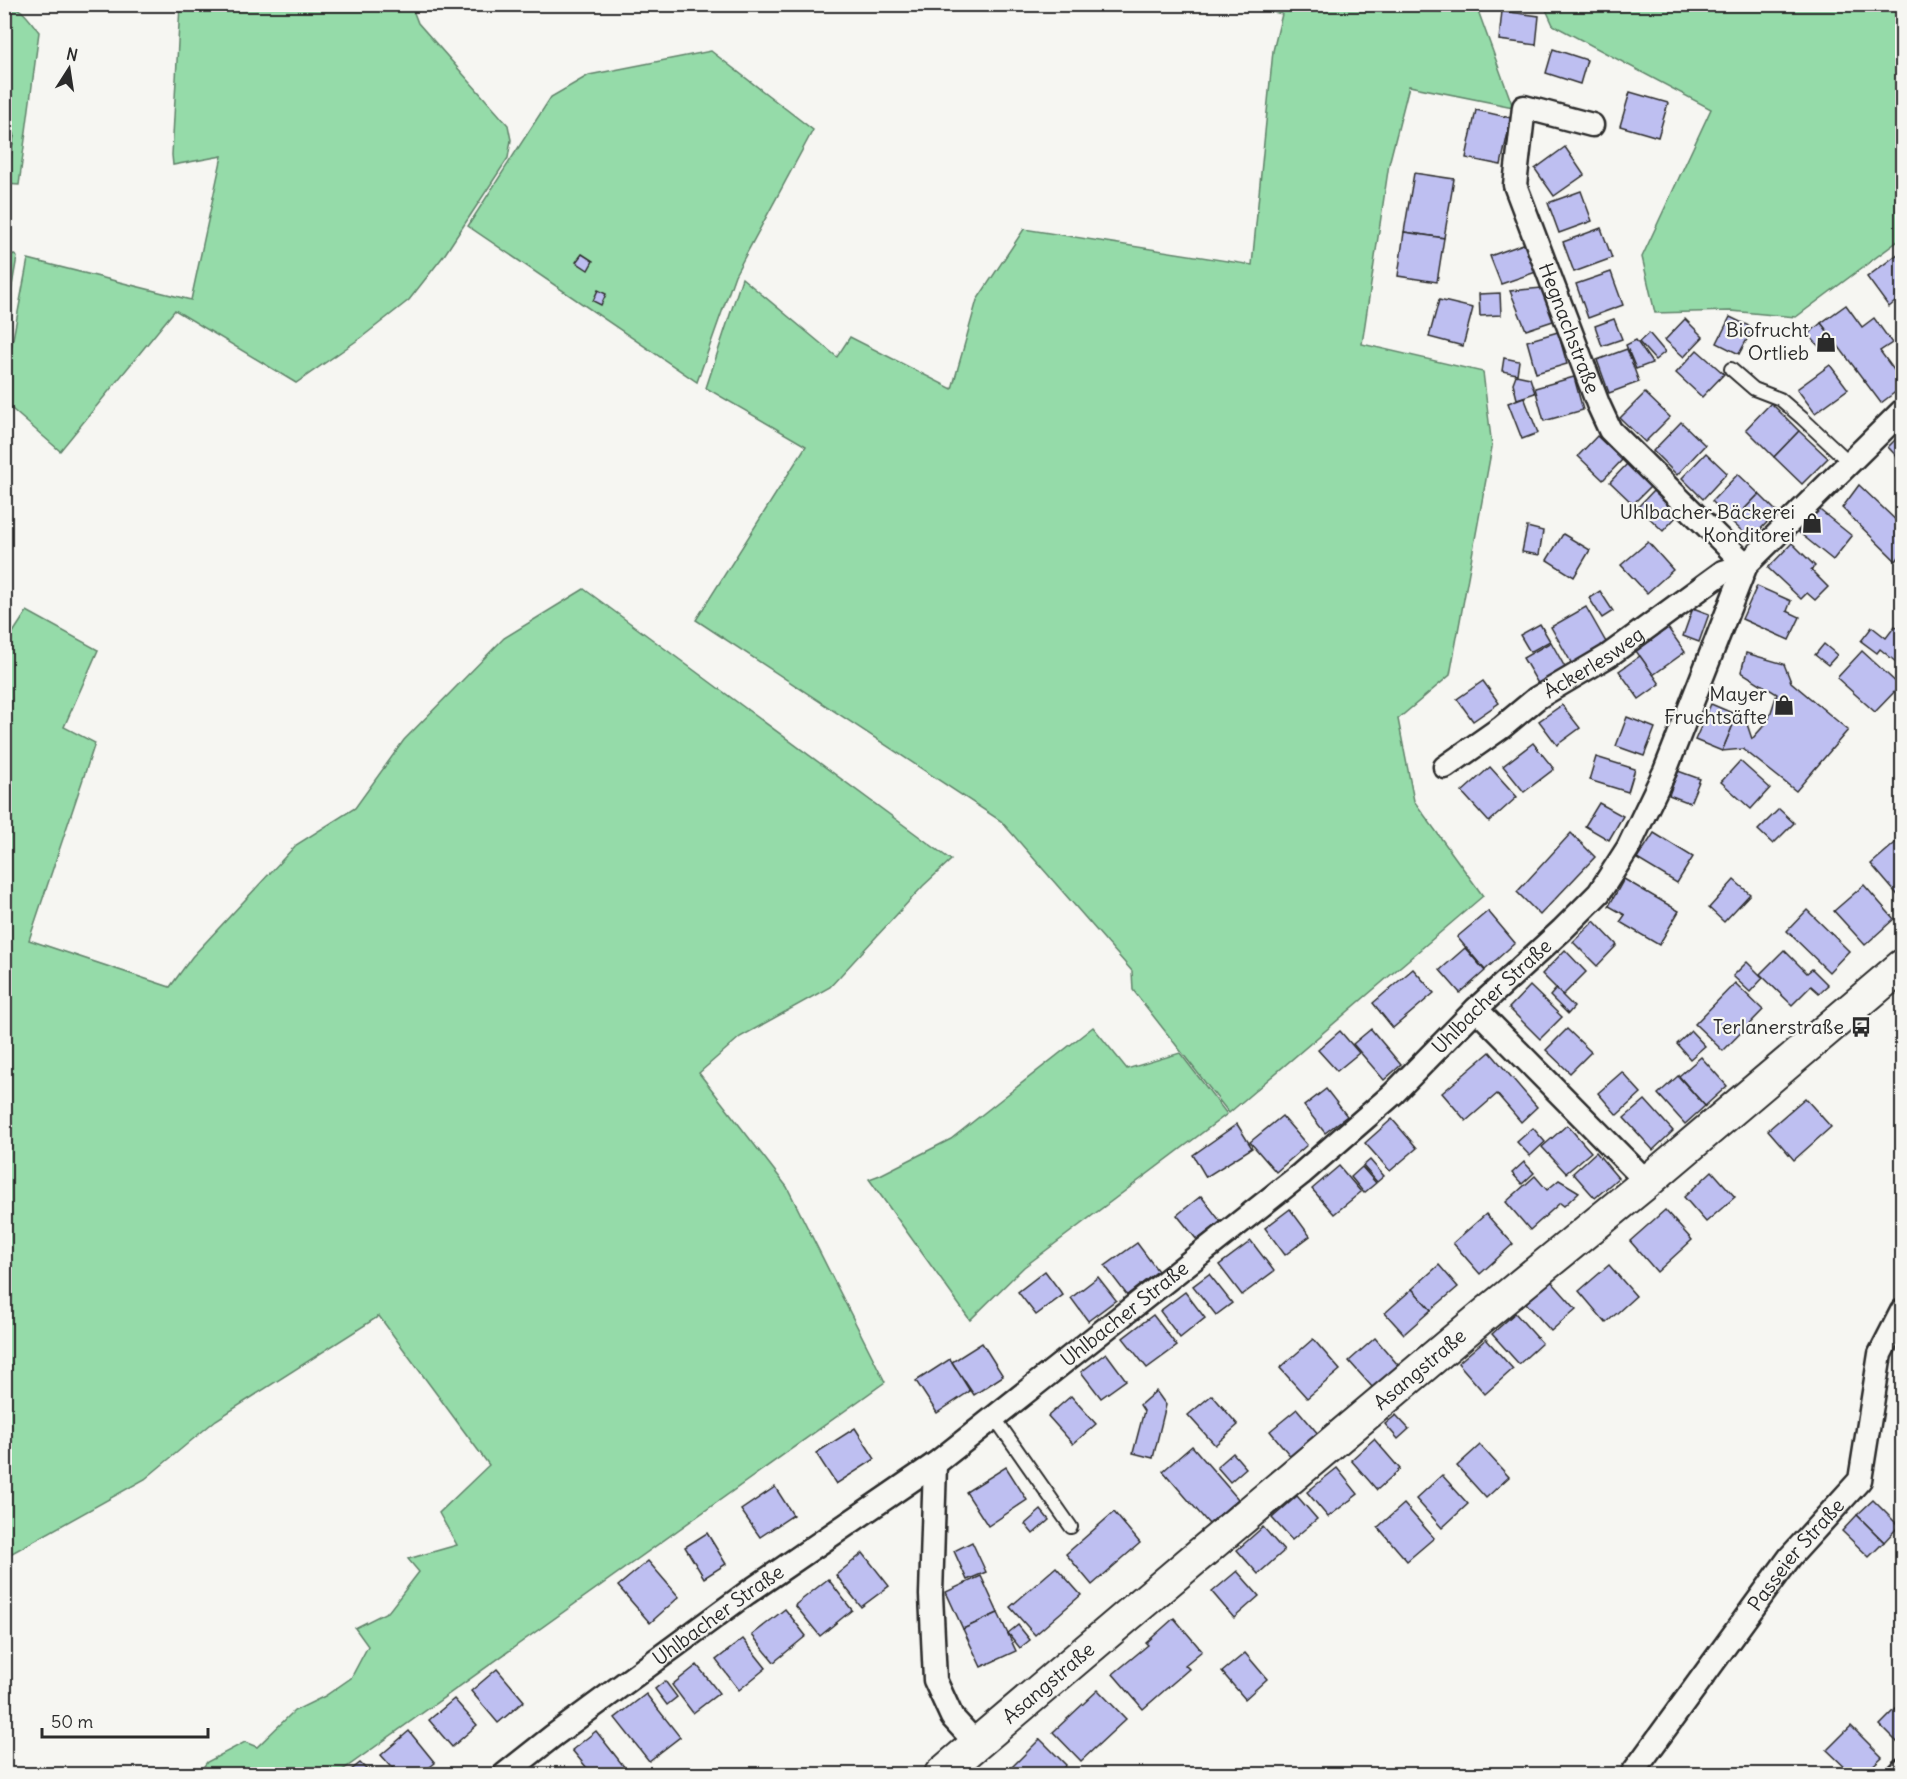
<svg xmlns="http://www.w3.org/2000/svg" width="1907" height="1779" font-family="Delius,sans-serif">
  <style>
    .green { fill: #95dba9; stroke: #60836a; stroke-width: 1.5 }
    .building { fill: #bebff1; stroke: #2b2b2b; stroke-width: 1.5 }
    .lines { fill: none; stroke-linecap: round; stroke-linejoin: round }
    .lane-casing { stroke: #2b2b2b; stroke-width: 16 }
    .street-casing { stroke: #2b2b2b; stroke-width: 27 }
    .secondary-casing { stroke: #2b2b2b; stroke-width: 36 }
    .lane { stroke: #f6f6f2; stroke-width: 12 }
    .street { stroke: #f6f6f2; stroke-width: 22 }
    .secondary { stroke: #f6f6f2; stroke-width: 32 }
    .labels { text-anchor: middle; stroke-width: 4.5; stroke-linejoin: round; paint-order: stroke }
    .street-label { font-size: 20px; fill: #2b2b2b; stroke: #f6f6f2 }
    .poi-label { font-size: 20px; fill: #2b2b2b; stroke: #f6f6f2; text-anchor: end }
  </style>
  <rect width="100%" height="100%" fill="#f6f6f2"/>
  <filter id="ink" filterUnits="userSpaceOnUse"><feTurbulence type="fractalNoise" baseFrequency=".0167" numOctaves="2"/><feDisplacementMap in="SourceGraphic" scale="12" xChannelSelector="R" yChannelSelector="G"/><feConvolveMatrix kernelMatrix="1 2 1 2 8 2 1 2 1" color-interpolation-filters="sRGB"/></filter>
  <g filter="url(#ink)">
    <!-- green -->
    <g class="green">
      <path d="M4,5C21,4 30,21 39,32L19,185L5,184Z"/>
      <path d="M180,5H411L418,23L508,125L511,140L508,158L445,254L409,300L362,337L296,383L175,310L60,451L5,403V381L28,259L191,300L222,156L173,165L172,155Z"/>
      <path d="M1242,5H1476L1513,107L1409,86L1389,164L1362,344L1483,372L1492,447L1450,675L1398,719L1414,801L1483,896L1229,1113L1133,990L1132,971L1001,821L696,620L806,446L706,388L742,278L837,357L850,337L952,389L977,300L1024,229L1252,265L1273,51L1282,14Z"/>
      <path d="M1544,5H1902V238L1796,317L1731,311L1655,313L1642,257L1711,109L1553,25Z"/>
      <path d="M711,51L813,130L735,275L697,382L468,226L551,97L589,75Z"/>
      <path d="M7,254H13L17,257L5,326L4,256Z"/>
      <path d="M584,589L951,860L923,886L830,987L740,1037L699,1073L787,1187L885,1382L337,1774H198L207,1762L245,1742L257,1747L294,1711L325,1696L351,1678L368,1646L355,1628L389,1611L419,1572L408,1559L457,1545L439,1513L489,1465L379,1316L216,1420L145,1479L5,1557V641L7,642L27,611L98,650L64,727L95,743L29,940L170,987L192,957L296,845L355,808L404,740L504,638Z"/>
      <path d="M1093,1027L1127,1069L1180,1053L1227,1114L1024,1267L970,1320L869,1179L880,1175L951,1139Z"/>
    </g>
    <!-- building -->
    <g class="building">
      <path d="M1502,11L1539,16L1536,45L1499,40Z"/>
      <path d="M1553,49L1587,60L1580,84L1546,73Z"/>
      <path d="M1630,92L1668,103L1658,137L1620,126Z"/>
      <path d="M1476,110L1511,118L1501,165L1466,158Z"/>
      <path d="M4,133L14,134L9,168L4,167Z"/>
      <path d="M1565,147L1584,175L1554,196L1535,169Z"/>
      <path d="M1414,173L1454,179L1444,238L1404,232Z"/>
      <path d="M1581,191L1592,221L1559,233L1548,203Z"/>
      <path d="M1601,228L1612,258L1574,272L1563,242Z"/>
      <path d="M1404,232L1444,238L1437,282L1398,276Z"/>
      <path d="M1526,243L1536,272L1501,284L1490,256Z"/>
      <path d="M1902,251V296L1889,307L1867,277Z"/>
      <path d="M582,254L593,261L588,270L576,262Z"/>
      <path d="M1611,272L1623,305L1588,318L1576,284Z"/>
      <path d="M1542,288L1556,320L1526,330L1510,291Z"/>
      <path d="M598,290L606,294L601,305L593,301Z"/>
      <path d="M1500,293L1501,315L1480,316L1479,294Z"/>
      <path d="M1439,300L1473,308L1463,346L1429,337Z"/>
      <path d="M1846,305L1862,327L1874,318L1892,343L1880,351L1902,381V387L1881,403L1821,323Z"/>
      <path d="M1730,317L1753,328L1739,354L1717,343Z"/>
      <path d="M1614,319L1622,339L1602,346L1595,326Z"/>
      <path d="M1685,319L1703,337L1684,357L1665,340Z"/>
      <path d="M1821,323L1834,340L1822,350L1808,334Z"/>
      <path d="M1558,332L1567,364L1536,373L1527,341Z"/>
      <path d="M1649,333L1665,352L1655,360L1639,342Z"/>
      <path d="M1636,340L1652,363L1636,369L1626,345Z"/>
      <path d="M1627,349L1639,382L1609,393L1597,360Z"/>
      <path d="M1697,350L1724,374L1702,397L1676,373Z"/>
      <path d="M1504,358L1519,361L1517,374L1502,371Z"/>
      <path d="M1830,365L1848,389L1815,413L1797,389Z"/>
      <path d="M1516,375L1530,378L1535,393L1517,399L1513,383Z"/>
      <path d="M1574,377L1583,410L1544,421L1535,388Z"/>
      <path d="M1645,393L1670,417L1645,442L1620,418Z"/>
      <path d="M1524,397L1538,433L1522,439L1508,403Z"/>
      <path d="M1771,403L1799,431L1774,457L1746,429Z"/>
      <path d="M1681,422L1705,445L1677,475L1653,451Z"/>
      <path d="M1799,431L1828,458L1802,484L1774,457Z"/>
      <path d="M1902,433V462L1888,447Z"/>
      <path d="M1597,436L1622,460L1603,480L1578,456Z"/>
      <path d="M1706,453L1727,473L1703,499L1682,478Z"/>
      <path d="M1627,464L1650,487L1633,504L1610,482Z"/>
      <path d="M1738,474L1759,494L1732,522L1712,501Z"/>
      <path d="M1859,485L1902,526V553L1896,561L1842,508Z"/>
      <path d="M1653,491L1678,515L1663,531L1638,507Z"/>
      <path d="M1759,494L1777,512L1751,539L1732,522Z"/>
      <path d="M1816,507L1852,536L1833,560L1797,531Z"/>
      <path d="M1527,527L1543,531L1539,555L1522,552Z"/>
      <path d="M1563,534L1590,550L1574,577L1547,560Z"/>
      <path d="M1648,542L1673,570L1647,593L1621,565Z"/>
      <path d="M1792,543L1815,566L1811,570L1828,587L1815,600L1807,593L1801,599L1768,568Z"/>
      <path d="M1757,586L1791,601L1787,611L1800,617L1789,640L1742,619Z"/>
      <path d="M1600,591L1613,611L1602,618L1589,598Z"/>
      <path d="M1586,607L1607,644L1572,664L1551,627Z"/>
      <path d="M1693,608L1709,614L1699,642L1683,636Z"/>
      <path d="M1540,624L1550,641L1530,652L1520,635Z"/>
      <path d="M1895,626L1902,632V667L1880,649L1877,653L1861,641L1872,627L1886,638Z"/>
      <path d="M1668,628L1685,652L1653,675L1636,651Z"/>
      <path d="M1551,642L1567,671L1540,687L1523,658Z"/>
      <path d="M1824,644L1837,655L1828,665L1815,655Z"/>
      <path d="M1862,651L1900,686L1875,712L1837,678Z"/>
      <path d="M1746,653L1784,664L1791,682L1848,730L1796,791L1743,749L1722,751L1737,715L1747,724L1752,739L1768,721L1777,694L1741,672Z"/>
      <path d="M1640,656L1660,684L1639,699L1619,671Z"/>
      <path d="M1483,681L1499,703L1473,721L1457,699Z"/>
      <path d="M1711,704L1737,715L1722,751L1695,740Z"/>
      <path d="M1562,705L1580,728L1557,745L1539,721Z"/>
      <path d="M1627,717L1655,728L1644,756L1616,746Z"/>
      <path d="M1533,743L1554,769L1524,792L1503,766Z"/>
      <path d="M1596,757L1635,769L1628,792L1589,780Z"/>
      <path d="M1740,761L1770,788L1751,809L1721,782Z"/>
      <path d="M1490,767L1517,797L1489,822L1462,792Z"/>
      <path d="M1678,771L1700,779L1690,803L1669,795Z"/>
      <path d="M1599,803L1623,816L1609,840L1585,826Z"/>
      <path d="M1779,809L1794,823L1773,844L1758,830Z"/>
      <path d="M1571,833L1595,857L1540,915L1517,892Z"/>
      <path d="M1654,833L1693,857L1677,883L1637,859Z"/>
      <path d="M1901,838L1902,839V900L1871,864Z"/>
      <path d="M1624,879L1679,911L1659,945L1620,922L1625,915L1609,906Z"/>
      <path d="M1734,880L1750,894L1724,922L1709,908Z"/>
      <path d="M1864,885L1894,919L1865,945L1834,911Z"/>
      <path d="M1807,910L1849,951L1829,972L1787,931Z"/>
      <path d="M1488,911L1515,943L1485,970L1457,937Z"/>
      <path d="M1594,921L1617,945L1597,966L1573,942Z"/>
      <path d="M1465,948L1485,971L1460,993L1440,970Z"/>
      <path d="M1565,950L1586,972L1563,995L1542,974Z"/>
      <path d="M1784,950L1807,973L1812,969L1828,985L1819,993L1811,986L1792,1005L1760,974Z"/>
      <path d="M1747,962L1763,978L1750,992L1733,976Z"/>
      <path d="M1413,969L1434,993L1393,1028L1373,1003Z"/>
      <path d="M1735,983L1763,1010L1723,1051L1695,1024Z"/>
      <path d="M1530,986L1562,1017L1540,1039L1509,1008Z"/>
      <path d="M1556,989L1574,1007L1568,1014L1550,996Z"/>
      <path d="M1371,1029L1401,1065L1384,1080L1353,1044Z"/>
      <path d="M1567,1029L1591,1052L1570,1073L1546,1050Z"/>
      <path d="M1340,1031L1359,1053L1337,1071L1318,1050Z"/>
      <path d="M1691,1031L1705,1046L1690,1059L1677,1044Z"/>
      <path d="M1490,1052L1537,1107L1521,1122L1497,1094L1466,1121L1442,1093Z"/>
      <path d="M1701,1057L1727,1086L1705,1106L1679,1076Z"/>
      <path d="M1622,1072L1641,1093L1617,1115L1598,1093Z"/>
      <path d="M1678,1076L1705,1106L1685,1124L1658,1094Z"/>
      <path d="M1326,1089L1347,1116L1325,1133L1304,1106Z"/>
      <path d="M1805,1098L1831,1127L1794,1160L1768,1130Z"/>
      <path d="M1645,1100L1673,1131L1653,1150L1624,1118Z"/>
      <path d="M1282,1116L1307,1145L1276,1172L1250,1142Z"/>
      <path d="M1392,1119L1417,1148L1390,1171L1365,1143Z"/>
      <path d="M1237,1124L1252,1148L1206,1177L1193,1155Z"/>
      <path d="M1567,1125L1591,1152L1566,1173L1542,1147Z"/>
      <path d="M1533,1128L1545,1142L1530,1156L1517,1142Z"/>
      <path d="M1596,1152L1618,1178L1595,1198L1573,1173Z"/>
      <path d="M1370,1160L1384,1176L1377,1182L1363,1166Z"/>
      <path d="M1524,1162L1534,1173L1522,1184L1512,1173Z"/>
      <path d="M1339,1166L1361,1192L1334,1214L1312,1189Z"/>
      <path d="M1362,1167L1376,1183L1364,1193L1351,1177Z"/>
      <path d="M1712,1171L1735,1197L1706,1222L1684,1197Z"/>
      <path d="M1535,1176L1547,1190L1559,1180L1579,1192L1564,1206L1560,1203L1530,1230L1506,1202Z"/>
      <path d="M1201,1196L1221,1222L1197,1240L1177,1215Z"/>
      <path d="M1290,1209L1310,1236L1285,1255L1265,1228Z"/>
      <path d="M1665,1210L1692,1240L1657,1272L1630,1241Z"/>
      <path d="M1486,1214L1513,1244L1480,1274L1453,1243Z"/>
      <path d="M1251,1241L1274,1271L1242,1295L1219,1265Z"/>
      <path d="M1137,1243L1158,1271L1127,1295L1105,1266Z"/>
      <path d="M1439,1265L1458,1287L1431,1310L1412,1289Z"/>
      <path d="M1609,1265L1636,1296L1606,1323L1579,1291Z"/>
      <path d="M1045,1271L1063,1295L1036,1315L1018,1292Z"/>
      <path d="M1209,1274L1232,1303L1216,1315L1193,1286Z"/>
      <path d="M1098,1277L1116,1300L1088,1321L1071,1298Z"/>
      <path d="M1551,1281L1576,1309L1551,1331L1526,1303Z"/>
      <path d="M1412,1289L1431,1310L1404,1334L1385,1313Z"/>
      <path d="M1185,1292L1205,1318L1180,1338L1160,1311Z"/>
      <path d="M1515,1313L1542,1343L1519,1364L1492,1334Z"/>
      <path d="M1153,1315L1177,1346L1147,1368L1123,1338Z"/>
      <path d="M1375,1338L1398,1365L1373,1388L1349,1361Z"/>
      <path d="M1313,1339L1340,1370L1307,1398L1280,1368Z"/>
      <path d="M1486,1339L1513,1369L1485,1394L1458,1363Z"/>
      <path d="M982,1343L1003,1376L974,1395L952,1362Z"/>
      <path d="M1106,1353L1126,1380L1101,1398L1081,1372Z"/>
      <path d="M950,1359L970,1391L937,1413L916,1381Z"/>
      <path d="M1156,1391L1166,1405L1153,1458L1133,1453L1144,1411L1140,1405Z"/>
      <path d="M1212,1395L1238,1425L1215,1445L1188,1415Z"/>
      <path d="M1071,1396L1096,1424L1073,1444L1048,1416Z"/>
      <path d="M1297,1409L1319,1435L1292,1458L1270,1431Z"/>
      <path d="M1396,1415L1409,1429L1398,1439L1385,1424Z"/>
      <path d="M855,1428L875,1459L836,1484L816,1453Z"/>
      <path d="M1374,1439L1400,1469L1377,1490L1351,1460Z"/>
      <path d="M1480,1445L1509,1477L1486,1498L1457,1466Z"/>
      <path d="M1192,1446L1238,1499L1209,1524L1163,1471Z"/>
      <path d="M1233,1453L1246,1468L1230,1482L1217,1467Z"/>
      <path d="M1006,1467L1027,1500L988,1526L966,1492Z"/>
      <path d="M1337,1468L1358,1494L1328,1517L1307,1492Z"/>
      <path d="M1442,1475L1468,1504L1442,1528L1416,1499Z"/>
      <path d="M775,1487L793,1515L760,1537L741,1510Z"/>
      <path d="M1297,1496L1317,1519L1292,1540L1272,1518Z"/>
      <path d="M1873,1500L1899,1526L1884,1542L1857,1515Z"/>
      <path d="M1404,1504L1434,1538L1407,1561L1378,1527Z"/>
      <path d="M1041,1510L1049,1520L1033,1534L1025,1524Z"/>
      <path d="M1114,1512L1140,1543L1092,1585L1066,1554Z"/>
      <path d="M1857,1515L1884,1542L1869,1557L1842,1531Z"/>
      <path d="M1263,1527L1284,1551L1258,1574L1237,1550Z"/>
      <path d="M707,1533L726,1564L704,1578L685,1547Z"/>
      <path d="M972,1542L986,1572L967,1580L954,1551Z"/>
      <path d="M863,1553L889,1586L861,1607L836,1575Z"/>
      <path d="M648,1561L679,1597L650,1623L618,1586Z"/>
      <path d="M1056,1567L1081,1595L1035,1635L1010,1607Z"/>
      <path d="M1237,1571L1259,1596L1234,1618L1212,1592Z"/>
      <path d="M981,1576L998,1613L963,1629L946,1592Z"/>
      <path d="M828,1579L852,1610L820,1636L795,1605Z"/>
      <path d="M785,1609L806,1636L774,1662L752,1635Z"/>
      <path d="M998,1613L1016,1651L981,1667L963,1629Z"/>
      <path d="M1174,1618L1202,1651L1185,1665L1189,1669L1143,1709L1113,1674L1148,1645L1146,1643Z"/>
      <path d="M1018,1625L1030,1640L1020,1648L1008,1633Z"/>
      <path d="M743,1639L766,1668L739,1690L716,1660Z"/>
      <path d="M1245,1653L1267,1679L1245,1699L1222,1672Z"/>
      <path d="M697,1665L719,1693L693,1713L672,1685Z"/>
      <path d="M497,1669L524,1701L498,1723L471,1691Z"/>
      <path d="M665,1681L677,1697L667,1705L655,1689Z"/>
      <path d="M1098,1690L1126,1719L1081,1761L1053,1732Z"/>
      <path d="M646,1694L680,1737L649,1761L615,1718Z"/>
      <path d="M454,1699L477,1725L452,1747L429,1720Z"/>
      <path d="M1900,1705L1902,1708V1739L1899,1744L1880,1725Z"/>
      <path d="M1851,1726L1882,1757L1864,1774H1852L1827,1750Z"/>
      <path d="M409,1731L435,1763L421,1774H398L381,1755Z"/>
      <path d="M596,1731L629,1773L627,1774H592L572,1750Z"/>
      <path d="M1040,1739L1066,1765L1057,1774H1005Z"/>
      <path d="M360,1763L371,1774H346Z"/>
    </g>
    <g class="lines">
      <!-- lane casing -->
      <g class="lane-casing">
        <g id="lane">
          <path d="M1731,369L1754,389L1780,399L1802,418L1850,463"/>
          <path d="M994,1417L1071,1527"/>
        </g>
      </g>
      <!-- street casing -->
      <g class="street-casing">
        <g id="street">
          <path id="s1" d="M1592,125L1524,107L1515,185L1598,404L1610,430L1746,565"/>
          <path id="s2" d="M1445,767L1502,727L1537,698L1608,656L1723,572L1746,565"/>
          <path d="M1476,1009L1647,1182"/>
          <path d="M935,1464L931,1595L935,1680L952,1717L976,1743"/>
          <path id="s3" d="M505,1774L553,1736L747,1593L935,1464L1301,1174L1393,1094L1476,1009L1562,930L1599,893L1628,848L1665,771L1746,565L1902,411"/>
          <path id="s4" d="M1632,1774L1790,1557L1860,1480L1880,1354L1902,1311"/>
          <path d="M1898,1774L1902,1770"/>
        </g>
      </g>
      <!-- secondary casing -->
      <g class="secondary-casing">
        <g id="secondary">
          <path id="s5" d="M941,1774L1193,1560L1489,1311L1647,1182L1902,966"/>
        </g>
      </g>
      <!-- lane -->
      <use href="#lane" class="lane"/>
      <!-- street -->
      <use href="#street" class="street"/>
      <!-- secondary -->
      <use href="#secondary" class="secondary"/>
    </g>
  </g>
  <!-- icons -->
  <defs>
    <g id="shop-bare" transform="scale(1.62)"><path d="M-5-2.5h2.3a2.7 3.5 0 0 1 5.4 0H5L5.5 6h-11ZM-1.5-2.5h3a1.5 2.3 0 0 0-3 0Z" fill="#2b2b2b" stroke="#f6f6f2" stroke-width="2.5" paint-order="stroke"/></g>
    <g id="bus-bare" transform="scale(1.62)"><path d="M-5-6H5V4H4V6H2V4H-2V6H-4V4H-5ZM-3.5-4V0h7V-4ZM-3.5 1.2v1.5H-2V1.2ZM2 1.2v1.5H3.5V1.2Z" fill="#2b2b2b" stroke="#f6f6f2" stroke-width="2.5" paint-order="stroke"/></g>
  </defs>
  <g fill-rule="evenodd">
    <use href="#shop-bare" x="1826" y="342"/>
    <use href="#shop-bare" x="1812" y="523"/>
    <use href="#shop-bare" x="1784" y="705"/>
    <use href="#bus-bare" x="1861" y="1027"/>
  </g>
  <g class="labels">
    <!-- street labels -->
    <g class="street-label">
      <text dy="7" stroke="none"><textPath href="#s1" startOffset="302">Hegnachstraße</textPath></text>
      <text dy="7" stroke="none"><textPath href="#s2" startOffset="182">Äckerlesweg</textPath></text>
      <text dy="7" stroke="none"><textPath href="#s3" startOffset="1258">Uhlbacher Straße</textPath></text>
      <text dy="7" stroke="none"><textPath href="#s3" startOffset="772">Uhlbacher Straße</textPath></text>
      <text dy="7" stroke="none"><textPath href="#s5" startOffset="627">Asangstraße</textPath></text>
      <text dy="7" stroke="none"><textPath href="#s4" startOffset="274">Passeier Straße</textPath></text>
      <text dy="7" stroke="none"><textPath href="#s3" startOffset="266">Uhlbacher Straße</textPath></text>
      <text dy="7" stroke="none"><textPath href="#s5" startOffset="141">Asangstraße</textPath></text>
    </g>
    <!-- poi labels -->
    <g class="poi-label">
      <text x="1809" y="337">Biofrucht<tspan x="1809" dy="23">Ortlieb</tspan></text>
      <text x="1795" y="519">Uhlbacher Bäckerei<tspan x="1795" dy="23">Konditorei</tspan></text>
      <text x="1767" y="701">Mayer<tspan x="1767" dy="23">Fruchtsäfte</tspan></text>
      <text x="1844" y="1034">Terlanerstraße</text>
    </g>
  </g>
  <!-- margin -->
  <rect width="1907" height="1779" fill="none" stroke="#f6f6f2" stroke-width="24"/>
  <rect x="12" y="12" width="1883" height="1755" fill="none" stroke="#2b2b2b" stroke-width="2" filter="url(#ink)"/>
  <!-- north arrow -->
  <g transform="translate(69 69) rotate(12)" stroke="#f6f6f2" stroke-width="4.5" paint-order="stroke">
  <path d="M0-4.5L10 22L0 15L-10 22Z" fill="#2b2b2b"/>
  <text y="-9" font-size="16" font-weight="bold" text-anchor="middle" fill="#2b2b2b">N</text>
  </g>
  <!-- scale -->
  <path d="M42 1728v9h166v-9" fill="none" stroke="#2b2b2b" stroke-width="3"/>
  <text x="51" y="1728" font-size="18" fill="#2b2b2b" stroke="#f6f6f2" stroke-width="4.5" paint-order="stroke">50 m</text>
</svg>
